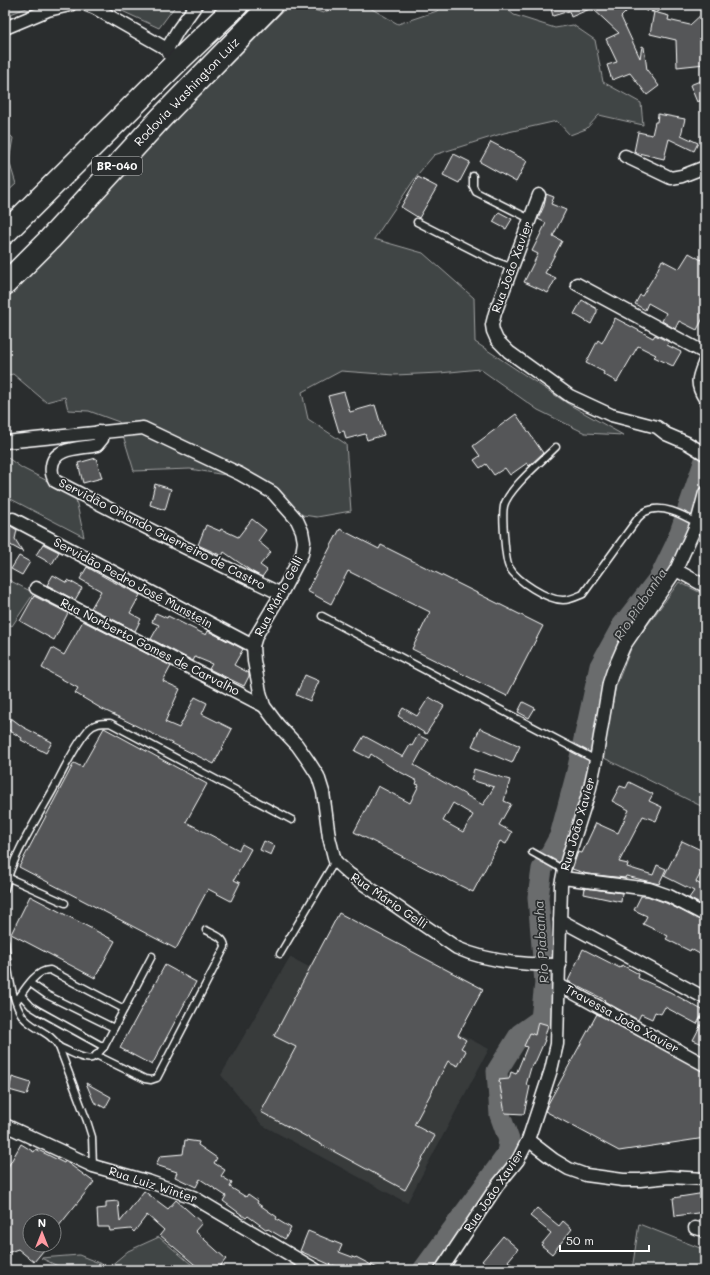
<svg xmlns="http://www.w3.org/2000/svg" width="710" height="1275" font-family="Mali,sans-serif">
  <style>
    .built { fill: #373a3b }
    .green { fill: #414445; stroke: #a0a2a2 }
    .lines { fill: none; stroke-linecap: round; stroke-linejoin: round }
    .river { stroke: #6a6c6d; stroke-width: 21 }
    .building { fill: #555758; stroke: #fff; fill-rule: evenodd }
    .service-casing { stroke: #fff; stroke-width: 9 }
    .minor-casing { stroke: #fff; stroke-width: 15 }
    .motorway-casing { stroke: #fff; stroke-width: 25 }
    .path { stroke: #fff; stroke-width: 2; stroke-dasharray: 3 3; stroke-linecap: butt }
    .service { stroke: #2a2d2e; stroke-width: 6 }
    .minor { stroke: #2a2d2e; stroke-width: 12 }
    .motorway { stroke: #2a2d2e; stroke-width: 22 }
    .labels { text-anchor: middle; stroke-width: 3.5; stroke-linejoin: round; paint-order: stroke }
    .shield { fill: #2a2d2e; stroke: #bfc0c0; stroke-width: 1 }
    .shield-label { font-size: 11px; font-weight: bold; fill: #fff }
    .street-label { font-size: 12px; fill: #fff; stroke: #2a2d2e }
    .water-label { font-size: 13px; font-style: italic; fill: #b4b6b6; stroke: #2a2d2e }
  </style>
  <rect width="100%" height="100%" fill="#2a2d2e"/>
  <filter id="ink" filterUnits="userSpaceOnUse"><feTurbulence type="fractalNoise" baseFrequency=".025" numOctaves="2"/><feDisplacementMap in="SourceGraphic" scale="8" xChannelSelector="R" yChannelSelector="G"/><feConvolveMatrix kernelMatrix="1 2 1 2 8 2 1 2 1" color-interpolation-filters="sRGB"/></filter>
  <g filter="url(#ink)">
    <!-- built -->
    <path class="built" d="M290,957L309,967L314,958L489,1049L407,1203L262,1125L221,1075Z"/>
    <!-- green -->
    <g class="green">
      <path d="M5,5H35L5,16Z"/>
      <path d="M109,5H176L159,28Z"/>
      <path d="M289,5H300L323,13L339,5H365L398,24L437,11L442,5H502L514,15L555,28L573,25L595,40L603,82L641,103L643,125L599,115L586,129L570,135L557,121L504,133L434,155L418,174L374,239L423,253L474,298L475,342L570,405L623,435L585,433L538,410L480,369L440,373L395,375L341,371L302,392L308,419L346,444L351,511L317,517L288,513L259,484L231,476L190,469L134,471L119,422L89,411L68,410L65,397L46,402L13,374L5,376V291Z"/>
      <path d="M5,131L13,138L9,161L16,184L5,194Z"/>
      <path d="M5,456L22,468L75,495L84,537L5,496Z"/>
      <path d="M5,578L34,593L12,626L5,622Z"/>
      <path d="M679,582L705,595V808L602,757L616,686L632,646Z"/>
      <path d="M639,1224L705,1250V1270H632Z"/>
      <path d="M159,1237L198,1270H66L41,1258L79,1255L109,1267L128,1251Z"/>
    </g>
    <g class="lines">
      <!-- river -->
      <path class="river" d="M423,1270L507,1155L509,1140L500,1115L497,1071L520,1034L541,1019L545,983L538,897L542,869L560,836L576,776L600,666L622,626L660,577L676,544L705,460"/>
    </g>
    <!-- building -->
    <g class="building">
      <path d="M550,5H620L627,11L621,17L640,58L642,46L644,47L647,70L659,86L647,95L630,73L612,80L607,65L617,62L606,39L619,33L592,8L571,17L569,11L553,16Z"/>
      <path d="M705,11V64L677,67L676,40L650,34L654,12L669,16L668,20L690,25Z"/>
      <path d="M705,79V99L697,102L690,85Z"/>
      <path d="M658,114L685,119L681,135L698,143L694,151L669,139L664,159L634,152L638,132L652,135L655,122H657Z"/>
      <path d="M491,142L527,161L516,182L480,162Z"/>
      <path d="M454,154L470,162L459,183L443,175Z"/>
      <path d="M418,177L437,187L419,218L401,207Z"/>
      <path d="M546,194L554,197L551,204L566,210L553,236L562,241L545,273L556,278L548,293L524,282L538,254L532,251L546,223L538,219L544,206Z"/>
      <path d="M499,212L512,219L506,229L493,222Z"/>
      <path d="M689,253L705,262V314L697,330L679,321L675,329L662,321L666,313L648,303L645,310L635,304L640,295L642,296L656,273L662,260L679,269Z"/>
      <path d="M582,300L597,309V312L591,324L574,314Z"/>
      <path d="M615,318L653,338L655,335L669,342L667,345L681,352L673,366L654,357L656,355L638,346L617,382L603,374L604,372L586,363L598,340L602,343Z"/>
      <path d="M344,392L350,412L375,405L384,435L367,440L365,434L346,439L344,431L339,432L328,396Z"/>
      <path d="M516,414L543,453L529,466L527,463L510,475L505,468L494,475L486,464L480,468L474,460L480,456L473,446Z"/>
      <path d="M96,458L102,478L83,483L78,463Z"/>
      <path d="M155,484L171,489L165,510L150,505Z"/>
      <path d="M252,519L266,530L258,541L271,552L260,565L267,570L262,577L251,571L224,552L222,556L198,545L206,525L220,531L221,529L238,537Z"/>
      <path d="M5,520L9,525L17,530L15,539L23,552L5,542Z"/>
      <path d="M340,529L379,549L381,545L543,626L507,696L412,649L430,612L348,571L331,604L307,591Z"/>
      <path d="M43,544L59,552L52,564L36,555Z"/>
      <path d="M19,556L30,562L22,575L11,569Z"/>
      <path d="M87,567L110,580L140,595L130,613L141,619L135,631L91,608L101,591L80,579Z"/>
      <path d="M53,575L67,583L68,580L82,588L75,600L47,585Z"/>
      <path d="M34,596L68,613L54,640L20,621Z"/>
      <path d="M156,613L167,618L168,616L206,635L208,631L243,649L234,665L249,673V676L244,686L209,669L212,664L195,657L193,661L151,639L159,625L152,622Z"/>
      <path d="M83,621L171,666L163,681L180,689L165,722L179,728L195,697L207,703L202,714L232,729L214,764L102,709L75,693L78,688L42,668L52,648L64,655Z"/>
      <path d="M305,675L319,681L310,701L296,695Z"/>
      <path d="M429,697L444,706L426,734L398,716L403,708L417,716Z"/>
      <path d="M523,702L535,708L529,718L518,712Z"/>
      <path d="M11,718L23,727L52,742L46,753L21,740L22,738L5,728Z"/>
      <path d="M104,728L207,784L186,822L239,850L242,844L251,849L234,880L240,883L231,901L208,889L176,949L19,867L74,763L82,767Z"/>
      <path d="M480,728L520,746L512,763L472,746Z"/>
      <path d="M418,735L428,740L414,765L483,805L494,787L471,780L474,769L510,780L504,801L511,804L499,825L512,832L506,844L500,841L473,892L354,832L378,786L410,803L419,785L416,784L417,781L389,766L371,754L369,758L355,751L364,736L403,757L410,745L412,746ZM453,803L473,815L463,832L443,821Z"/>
      <path d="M629,782L653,794L649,801L662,807L656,821L643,816L619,862L628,864L627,867L653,875L657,865L666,869L659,884L626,876L625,878L587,874L572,869L578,852L582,853L596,823L618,833L629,810L612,801L620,786L626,788Z"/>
      <path d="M264,841L275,846L271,855L260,850Z"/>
      <path d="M682,841L705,852V865L696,882L705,887V907L689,898L694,891L664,876Z"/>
      <path d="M585,888L622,893L621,902L584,894Z"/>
      <path d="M30,896L115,941L95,978L11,934Z"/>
      <path d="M641,896H647L666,903L705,922V957L691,949L690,951L666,939L668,936L643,924L647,916L634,910Z"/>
      <path d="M339,913L483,989L458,1035L466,1040L461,1048L466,1051L458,1066L448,1061L414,1125L435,1136L405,1190L261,1112L296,1047L274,1036Z"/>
      <path d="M583,949L620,968L622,965L639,974L638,978L670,992L704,1011L697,1024L665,1007L661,1014L655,1012L652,1019L641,1014L638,1020L604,1001L605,1000L568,981Z"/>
      <path d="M165,965L196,982L152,1065L120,1048Z"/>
      <path d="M597,1014L705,1072V1138L619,1151L545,1111L548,1104Z"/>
      <path d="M705,1017V1045L693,1040Z"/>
      <path d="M538,1022L548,1025L544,1040H545L534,1065L532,1064L526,1085L530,1086L524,1114L505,1113L499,1080L509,1079L511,1072L516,1074L527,1047L524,1046L530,1033L535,1035Z"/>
      <path d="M12,1077L31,1083L27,1095L9,1090Z"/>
      <path d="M86,1083L111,1097L105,1108L94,1102Z"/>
      <path d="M185,1140L199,1142L198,1145L217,1158L214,1163L225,1170L221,1176L232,1183L230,1187L246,1197L248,1194L258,1201L257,1203L277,1217L276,1219L291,1228L285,1239L268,1229L267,1230L248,1216L246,1218L223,1201L226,1196L200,1179L196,1187L175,1177L177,1172L156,1165L160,1156L183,1154Z"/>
      <path d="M21,1144L34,1152L36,1149L64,1163L65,1161L94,1182L54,1232V1221H30V1225L25,1231L30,1235V1245H48L34,1262L18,1249L7,1253L5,1248V1172Z"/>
      <path d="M144,1191L168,1209L176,1200L202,1223L195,1231L226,1259L217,1270H201L160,1235L164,1230L147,1215L134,1232L131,1229L110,1231L109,1227H98L97,1209L106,1208V1202L118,1201L120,1222Z"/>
      <path d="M705,1193V1212L675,1216L673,1198Z"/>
      <path d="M537,1208L559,1226L563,1221L572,1229L552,1254L541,1245L551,1233L530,1216Z"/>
      <path d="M308,1231L342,1245L339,1252L355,1258L356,1257L381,1270H346L333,1265V1266L300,1251Z"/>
      <path d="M503,1236L518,1249L508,1261L518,1270H482L487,1265L482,1261Z"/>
    </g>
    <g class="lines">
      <!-- service casing -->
      <g class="service-casing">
        <g id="service">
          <path d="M473,176V186L476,192L530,219"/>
          <path d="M417,222L494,261L511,267"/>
          <path d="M556,447C542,461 508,489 504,506C502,515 505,560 509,567C517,581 547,600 563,600C570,600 576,597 583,594L638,518C640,516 643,513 645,512C661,503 683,515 697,523"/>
          <path d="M322,616L596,760"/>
          <path d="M532,852L564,870"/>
          <path d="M7,877L65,903"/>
          <path d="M5,889C11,858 38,817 54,788C64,769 74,747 88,730C94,723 102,723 110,723L292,820"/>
          <path d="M5,941C7,961 11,1007 26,1020C38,1031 51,1033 59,1047L87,1121L92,1137L93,1166"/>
          <path d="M280,954L335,861"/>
          <path d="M30,983L47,995L114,1028"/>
          <path d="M21,995L31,1006L39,1011L104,1047"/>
          <path d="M16,1002C23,992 36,969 50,970L124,1009"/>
          <path d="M59,1047C67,1050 84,1061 92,1058C97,1056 100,1051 104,1047L152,956"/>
          <path d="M96,1055L145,1079L151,1080L157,1078L225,947C225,937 213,934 206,930"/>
        </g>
      </g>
      <!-- minor casing -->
      <g class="minor-casing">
        <g id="minor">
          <path d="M87,5L95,8L167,49L174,65"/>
          <path d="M5,28L48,10L70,5"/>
          <path d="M167,49L178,30L196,5"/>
          <path d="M625,156L671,178L682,176L705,167"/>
          <path d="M539,195L495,313L492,325L493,331L497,340L509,352L570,396L611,415L657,427L666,434L687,443L705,454"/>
          <path d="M577,284L705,353"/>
          <path d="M705,361C698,378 695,383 705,399"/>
          <path d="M98,432L102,439L97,445C83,449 54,446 52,466C51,471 52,476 55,481L184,547L281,594"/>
          <path d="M5,442L143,428L240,474L273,493L297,520L302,531L304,542L302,554L281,594L256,636L253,646L254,661L260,692L264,706L279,726L297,745L309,762L318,776L323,792L329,837L335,861L349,874L457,948C488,962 526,965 560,965"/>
          <path d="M13,519L253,646"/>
          <path d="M676,570L705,586"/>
          <path d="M36,588L264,706"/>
          <path d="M563,878L649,889L669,896L705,915"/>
          <path d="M560,920L705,998"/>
          <path d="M559,985L705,1065"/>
          <path d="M5,1125L93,1166L150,1182L193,1197L316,1270"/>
          <path d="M528,1140L554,1160L569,1169L586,1175L623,1180H640L669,1177L705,1179"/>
          <path d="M695,1228L705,1230"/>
          <path d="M441,1270L497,1186L518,1160L528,1140L551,1070L557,1044L561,885L564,870L589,792L596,760L609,683L613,671L624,646L676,570L697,523L705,493"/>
        </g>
      </g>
      <!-- motorway casing -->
      <g class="motorway-casing">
        <g id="motorway">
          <path d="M5,233L174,65L237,5"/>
          <path d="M5,284L50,239L161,118L271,5"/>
        </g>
      </g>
      <!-- path -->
      <path class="path" d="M634,5C654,15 654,12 675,5"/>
      <!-- service -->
      <use href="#service" class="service"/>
      <!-- minor -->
      <use href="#minor" class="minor"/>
      <!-- motorway -->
      <use href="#motorway" class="motorway"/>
    </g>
  </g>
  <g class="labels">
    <!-- shield labels -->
    <rect class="shield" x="92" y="157" width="50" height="18" rx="3"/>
    <g class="shield-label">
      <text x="117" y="170">BR-040</text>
    </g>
    <!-- street labels -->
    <g class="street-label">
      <text transform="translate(187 92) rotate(-46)" y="4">Rodovia Washington Luiz</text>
      <text transform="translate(512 267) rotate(-70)" y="4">Rua João Xavier</text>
      <text transform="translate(162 534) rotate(27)" y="4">Servidão Orlando Guerreiro de Castro</text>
      <text transform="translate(133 583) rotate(28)" y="4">Servidão Pedro José Munstein</text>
      <text transform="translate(279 596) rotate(-62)" y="4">Rua Mário Gelli</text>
      <text transform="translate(150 647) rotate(27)" y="4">Rua Norberto Gomes de Carvalho</text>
      <text transform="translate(578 824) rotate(-74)" y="4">Rua João Xavier</text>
      <text transform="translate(389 901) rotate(34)" y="4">Rua Mário Gelli</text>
      <text transform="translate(622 1019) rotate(29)" y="4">Travessa João Xavier</text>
      <text transform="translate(153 1185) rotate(18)" y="4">Rua Luiz Winter</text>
      <text transform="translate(494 1191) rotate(-56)" y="4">Rua João Xavier</text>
    </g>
    <!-- water labels -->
    <g class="water-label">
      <text transform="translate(640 604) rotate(-56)" y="5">Rio Piabanha</text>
      <text transform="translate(541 942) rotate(-94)" y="5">Rio Piabanha</text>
    </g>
  </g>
  <!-- margin -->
  <rect width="710" height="1275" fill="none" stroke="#2a2d2e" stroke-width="20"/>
  <rect x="10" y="10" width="690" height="1255" fill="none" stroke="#fff" stroke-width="1.5" filter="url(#ink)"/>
  <!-- north arrow -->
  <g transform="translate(42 1233)"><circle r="19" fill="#2a2d2e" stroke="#7f8182"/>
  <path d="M0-3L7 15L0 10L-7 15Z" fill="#ff9aa2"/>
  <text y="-6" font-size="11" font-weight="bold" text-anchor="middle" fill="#ffffff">N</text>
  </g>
  <!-- scale -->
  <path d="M560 1245v6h89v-6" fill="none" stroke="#ffffff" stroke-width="2"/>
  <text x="566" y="1245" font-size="12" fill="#ffffff" stroke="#2a2d2e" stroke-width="3" paint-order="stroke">50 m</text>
</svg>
